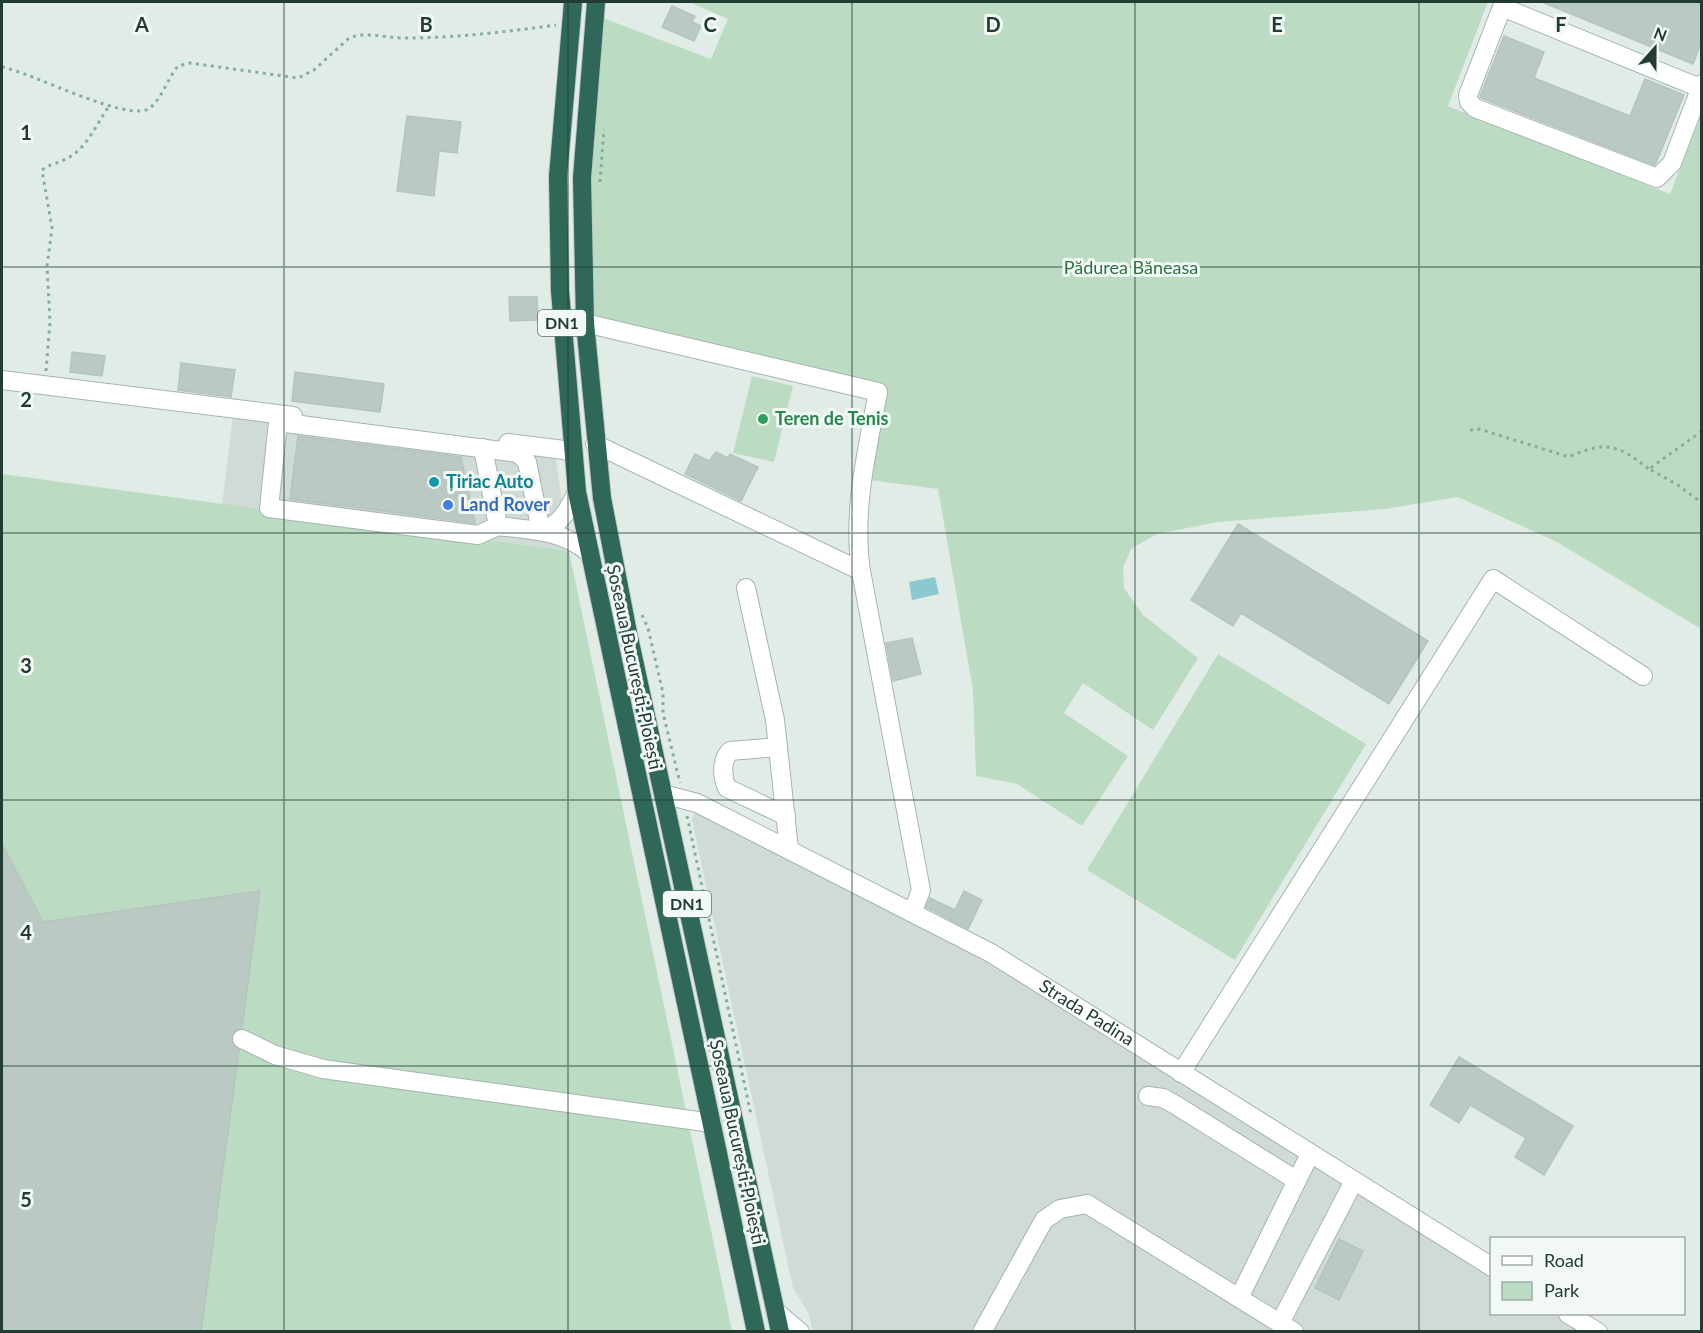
<svg xmlns="http://www.w3.org/2000/svg" width="1703" height="1333" font-family="Lato,sans-serif">
  <style>
    .built { fill: #d0dbd6 }
    .green { fill: #bbdcc2 }
    .water { fill: #8bc8cf }
    .building { fill: #bac9c2; stroke: #b4c5bd; stroke-width: 1.5 }
    .lines { fill: none; stroke-linecap: round; stroke-linejoin: round }
    .minor-casing { stroke: #a5b4ae; stroke-width: 20 }
    .highway-casing { stroke: #c1c8c6; stroke-width: 20 }
    .path { stroke: #83ae9e; stroke-width: 3; stroke-dasharray: 3 4.5; stroke-linecap: butt }
    .minor { stroke: #fff; stroke-width: 18 }
    .highway { stroke: #2f6759; stroke-width: 18 }
    .grid { fill: none; stroke: #223c34; stroke-width: 1.5; stroke-opacity: 0.55 }
    .leisure-dot { fill: #2e9e5b; stroke: #f2f8f5; stroke-width: 2 }
    .culture-dot { fill: #0f9aa8; stroke: #f2f8f5; stroke-width: 2 }
    .shop-dot { fill: #3f7fe0; stroke: #f2f8f5; stroke-width: 2 }
    .labels { text-anchor: middle; stroke-width: 6; stroke-linejoin: round; paint-order: stroke }
    .shield { fill: #f2f8f5; stroke: #60746e; stroke-width: 1.5 }
    .shield-label { font-size: 16px; font-weight: bold; fill: #223c34 }
    .park-label { font-size: 18px; fill: #2e7145; stroke: #f2f8f5 }
    .leisure-label { font-size: 18px; font-weight: bold; fill: #27864d; stroke: #f2f8f5; text-anchor: start }
    .culture-label { font-size: 18px; font-weight: bold; fill: #0d838f; stroke: #f2f8f5; text-anchor: start }
    .shop-label { font-size: 18px; font-weight: bold; fill: #366cbe; stroke: #f2f8f5; text-anchor: start }
    .street-label { font-size: 18px; fill: #223c34; stroke: #f2f8f5 }
    .grid-label { font-size: 20px; text-anchor: middle; font-weight: bold; fill: #223c34; stroke: #f2f8f5; stroke-width: 6; stroke-linejoin: round; paint-order: stroke }
  </style>
  <rect width="100%" height="100%" fill="#e2ece7"/>
  <!-- built -->
  <g class="built">
    <path d="M234,408L555,453L569,551L222,505Z"/>
    <path d="M697,803L913,911L1491,1267L1492,1314H1568L1598,1331H813L808,1312L793,1288L692,820Z"/>
  </g>
  <!-- green -->
  <g class="green">
    <path d="M689,2H1488L1448,106L1670,194L1701,116V629L1557,542L1458,497L1385,509L1218,522L1157,534L1131,549L1123,568L1124,588L1143,615L1198,658L1153,730L1083,683L1064,713L1128,756L1082,826L1017,784L976,776L973,690L938,489L862,479L877,392L585,323L595,15L711,59L728,19Z"/>
    <path d="M752,376L793,386L774,462L733,453Z"/>
    <path d="M2,474L569,551L732,1331L2,1332Z"/>
    <path d="M1218,654L1366,744L1235,960L1087,870Z"/>
  </g>
  <!-- water -->
  <path class="water" d="M935,577L939,594L912,600L909,582Z"/>
  <!-- building -->
  <g class="building">
    <path d="M1542,2H1701V43L1693,64Z"/>
    <path d="M672,6L695,16L692,22L701,26L694,41L662,27Z"/>
    <path d="M1504,36L1544,52L1534,78L1630,116L1645,79L1684,95L1656,163L1654,165L1481,98L1480,96Z"/>
    <path d="M407,116L461,122L457,153L439,151L434,196L397,191Z"/>
    <path d="M509,297H537L538,320L510,321Z"/>
    <path d="M72,352L105,356L102,376L70,372Z"/>
    <path d="M181,363L235,370L231,397L178,390Z"/>
    <path d="M295,372L384,384L380,412L292,401Z"/>
    <path d="M298,436L461,457L475,523L290,499Z"/>
    <path d="M716,452L728,458L730,454L758,467L741,501L685,474L695,454L709,461Z"/>
    <path d="M1238,524L1428,641L1389,704L1241,613L1233,626L1191,600Z"/>
    <path d="M912,638L921,674L893,681L886,643Z"/>
    <path d="M2,844L43,922L260,891L242,1028L235,1030L231,1039L239,1050L201,1332H2Z"/>
    <path d="M964,891L982,900L968,929L926,907L930,898L955,910Z"/>
    <path d="M1459,1057L1573,1126L1544,1175L1515,1157L1526,1138L1470,1105L1459,1123L1430,1105Z"/>
    <path d="M1339,1239L1363,1251L1339,1300L1315,1288Z"/>
  </g>
  <g class="lines">
    <!-- minor casing -->
    <g class="minor-casing">
      <g id="minor">
        <path d="M1504,2L1468,95L1469,102L1475,108L1657,178L1672,163L1702,84"/>
        <path d="M1502,7L1700,88"/>
        <path d="M585,323L878,392C867,451 852,512 861,571"/>
        <path d="M2,380L293,416"/>
        <path d="M508,443L572,451"/>
        <path d="M595,444L861,571L921,890L913,911"/>
        <path d="M483,448L498,526C530,530 562,530 588,552"/>
        <path d="M498,526L478,535L269,508L278,422L518,453L527,462L541,531"/>
        <path d="M541,531C561,525 568,510 577,492"/>
        <path d="M746,588L775,720L789,849"/>
        <path d="M778,747L730,751C721,760 722,777 727,788L786,816"/>
        <path id="s1" d="M663,794L697,803L991,953L1492,1267"/>
        <path d="M242,1039L275,1055L323,1069L712,1123"/>
        <path d="M1181,1073L1493,579L1643,676"/>
        <path d="M1148,1096L1163,1098L1174,1104L1296,1180"/>
        <path d="M1239,1298L1310,1154"/>
        <path d="M775,1311L800,1332"/>
        <path d="M1568,1314L1598,1332"/>
        <path d="M1280,1323L1354,1181"/>
        <path d="M982,1332L1044,1220L1060,1209L1087,1204L1294,1332"/>
      </g>
    </g>
    <!-- highway casing -->
    <g class="highway-casing">
      <g id="highway">
        <path d="M573,2L558,176L560,291L577,492L756,1332"/>
        <path d="M596,2L582,178L585,323L602,498L628,633L780,1332"/>
      </g>
    </g>
    <!-- path -->
    <g class="path">
      <path d="M2,67C31,72 129,124 150,108C162,98 168,78 178,66L190,63L298,78L314,70L349,38C367,31 385,38 404,38C455,38 505,32 556,25"/>
      <path d="M600,182L604,129"/>
      <path d="M46,371L50,322L47,266L52,228L42,170C50,164 59,163 68,158C86,149 98,122 109,106"/>
      <path d="M1470,430L1479,429L1569,457C1606,440 1618,445 1649,469"/>
      <path d="M1702,431L1649,469L1678,485L1702,503"/>
      <path d="M642,615L648,628L663,693V713L680,783"/>
      <path d="M687,816L751,1115"/>
    </g>
    <!-- minor -->
    <use href="#minor" class="minor"/>
    <!-- highway -->
    <use href="#highway" class="highway"/>
  </g>
  <!-- grid -->
  <path class="grid" d="M284,2V1332M568,2V1332M852,2V1332M1135,2V1332M1419,2V1332M2,267H1702M2,533H1702M2,800H1702M2,1066H1702"/>
  <!-- markers -->
  <circle class="leisure-dot" cx="763" cy="419" r="6"/>
  <circle class="culture-dot" cx="434" cy="482" r="6"/>
  <circle class="shop-dot" cx="448" cy="505" r="6"/>
  <g class="labels">
    <!-- shield labels -->
    <g class="shield">
      <rect x="538" y="310" width="48" height="26" rx="4.5"/>
      <rect x="663" y="891" width="48" height="26" rx="4.5"/>
    </g>
    <g class="shield-label">
      <text x="562" y="329">DN1</text>
      <text x="687" y="910">DN1</text>
    </g>
    <!-- park labels -->
    <g class="park-label">
      <text x="1131" y="274">Pădurea Băneasa</text>
    </g>
    <!-- leisure labels -->
    <g class="leisure-label">
      <text x="775" y="425">Teren de Tenis</text>
    </g>
    <!-- culture labels -->
    <g class="culture-label">
      <text x="446" y="488">Țiriac Auto</text>
    </g>
    <!-- shop labels -->
    <g class="shop-label">
      <text x="460" y="511">Land Rover</text>
    </g>
    <!-- street labels -->
    <g class="street-label">
      <text transform="translate(634 667) rotate(78)" y="6">Șoseaua București-Ploiești</text>
      <text dy="6" stroke="none"><textPath href="#s1" startOffset="478">Strada Padina</textPath></text>
      <text transform="translate(737 1142) rotate(78)" y="6">Șoseaua București-Ploiești</text>
    </g>
  </g>
  <g class="grid-label">
    <text x="142" y="32">A</text>
    <text x="426" y="32">B</text>
    <text x="710" y="32">C</text>
    <text x="993" y="32">D</text>
    <text x="1277" y="32">E</text>
    <text x="1561" y="32">F</text>
    <text x="26" y="140">1</text>
    <text x="26" y="407">2</text>
    <text x="26" y="673">3</text>
    <text x="26" y="940">4</text>
    <text x="26" y="1207">5</text>
  </g>
  <!-- border -->
  <rect width="1703" height="1333" fill="none" stroke="#223c34" stroke-width="6"/>
  <!-- legend -->
  <rect x="1490" y="1237" width="195" height="78" fill="#f2f8f5" stroke="#9fada8" stroke-width="1.5"/>
  <rect x="1502" y="1256" width="30" height="9" fill="#ffffff" stroke="#9fada8" stroke-width="1.5"/>
  <text x="1544" y="1267" font-size="18" fill="#223c34">Road</text>
  <rect x="1502" y="1282" width="30" height="18" fill="#bbdcc2" stroke="#9fada8" stroke-width="1.5"/>
  <text x="1544" y="1297" font-size="18" fill="#223c34">Park</text>
  <!-- north arrow -->
  <g transform="translate(1655 48) rotate(21)" stroke="#f2f8f5" stroke-width="4.5" paint-order="stroke">
  <path d="M0-4.5L10 22L0 15L-10 22Z" fill="#223c34"/>
  <text y="-9" font-size="16" font-weight="bold" text-anchor="middle" fill="#223c34">N</text>
  </g>
</svg>
